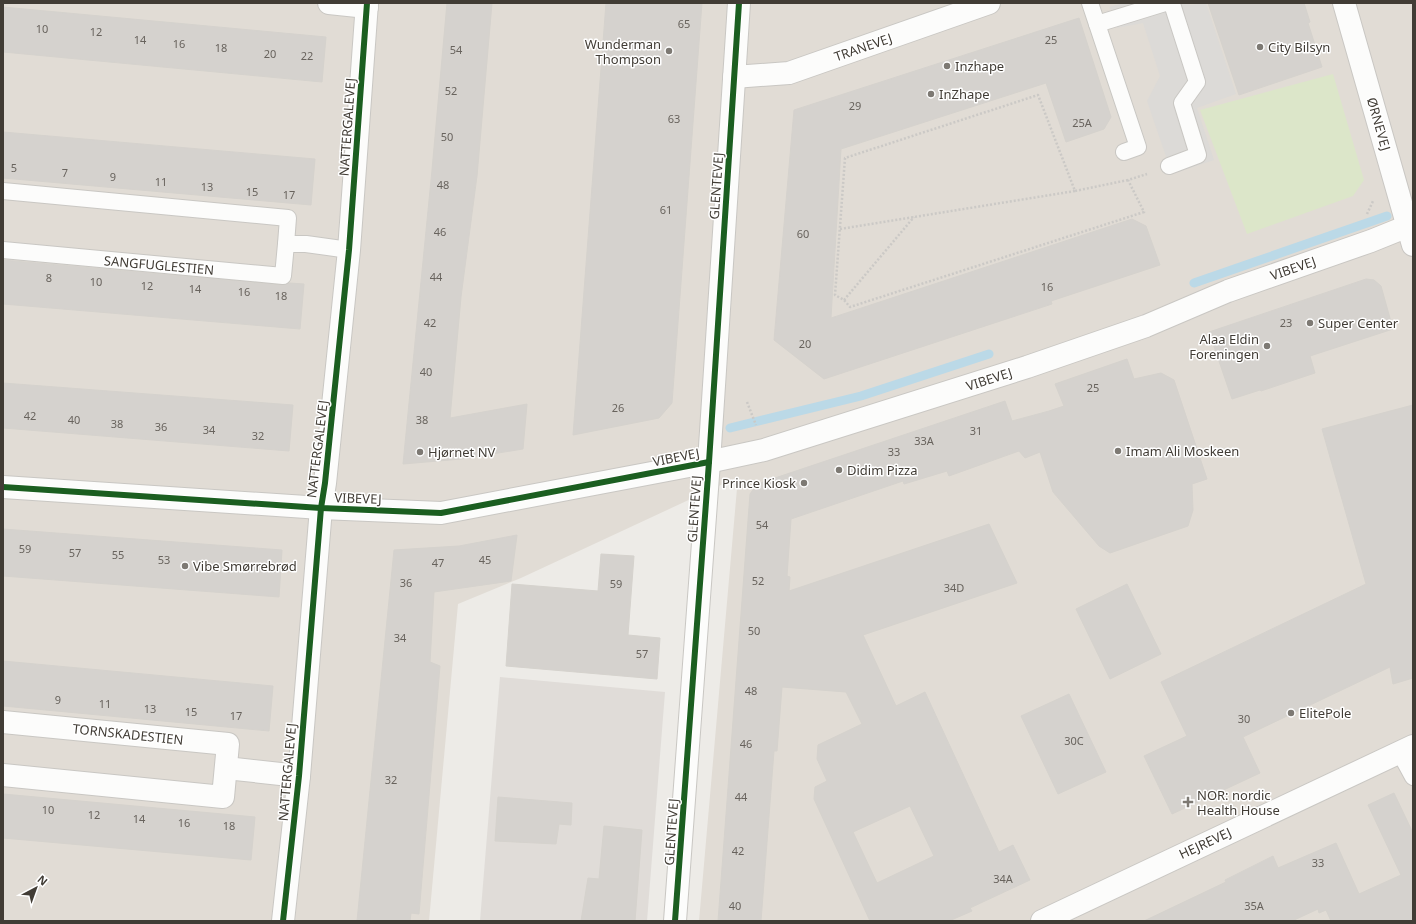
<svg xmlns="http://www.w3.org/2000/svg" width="1416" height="924" font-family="'Noto Sans',sans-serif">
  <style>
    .residential { fill: #e1dcd5 }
    .industrial { fill: #e0dcd8 }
    .green { fill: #dce6c9 }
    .parking { fill: #dcdad7 }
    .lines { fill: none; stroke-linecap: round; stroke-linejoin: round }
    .stream { stroke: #bbd9e7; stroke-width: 9 }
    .building { fill: #d5d2ce; stroke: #d5d2cd; fill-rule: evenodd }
    .lane-casing { stroke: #c9c7c3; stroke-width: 18 }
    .street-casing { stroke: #c9c7c3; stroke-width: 24 }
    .path { stroke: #cbc9c6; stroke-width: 2.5; stroke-dasharray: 2 2; stroke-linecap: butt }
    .lane { stroke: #fcfcfb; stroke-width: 16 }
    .street { stroke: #fcfcfb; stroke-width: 22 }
    .cycleway-casing { stroke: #fff; stroke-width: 8 }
    .cycleway { stroke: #1b5e20; stroke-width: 6 }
    .poi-dot { fill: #7d7973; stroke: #fff; stroke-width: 1.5 }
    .labels { text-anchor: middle; stroke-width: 3; stroke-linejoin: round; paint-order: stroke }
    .number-label { font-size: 11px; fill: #68635d }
    .poi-label { font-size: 13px; fill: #413c35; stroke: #fff; text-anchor: start }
    .street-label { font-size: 13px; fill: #413c35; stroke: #fff }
  </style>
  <rect width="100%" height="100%" fill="#edebe7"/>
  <!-- residential -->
  <path class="residential" d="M3,3H1413V921H699L738,477L521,578L458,604L429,921H3Z"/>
  <!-- industrial -->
  <path class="industrial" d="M500,677L665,692L647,921H480Z"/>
  <!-- green -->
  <path class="green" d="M1333,74L1364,180L1353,196L1247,234L1200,110Z"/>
  <!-- parking -->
  <path class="parking" d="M1123,3H1189L1190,5L1206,3L1236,94L1197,108L1214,160L1172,174L1147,101L1160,76L1143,23L1117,28L1116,18L1109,7Z"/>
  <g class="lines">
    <!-- stream -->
    <g class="stream">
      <path d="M1194,283L1387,216"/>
      <path d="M730,428L861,396L989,354"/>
    </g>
  </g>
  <!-- building -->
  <g class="building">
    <path d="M447,3H492L477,176L461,297L450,418L527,404L523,449L461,459L403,464L432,170Z"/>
    <path d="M606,3H702L672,403L659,418L573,435Z"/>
    <path d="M1208,3H1304L1310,22L1308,23L1322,67L1239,95Z"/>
    <path d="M3,7L326,37L322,82L3,52Z"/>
    <path d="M1079,18L1111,117L1104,129L1066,142L1046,83L841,149L831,318L1132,219L1146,226L1160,265L1051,301L1052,304L824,379L774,340L794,110Z"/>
    <path d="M3,132L315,159L311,205L3,178Z"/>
    <path d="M3,260L282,285L289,283L304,284L300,329L3,304Z"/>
    <path d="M1366,279L1374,280L1381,286L1393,329L1310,356L1315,373L1261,391L1260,390L1232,399L1209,332Z"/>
    <path d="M1127,359L1134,379L1161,373L1174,380L1207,479L1192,484L1193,510L1188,526L1110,553L1099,546L1053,492L1040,452L1025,458L1019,451L949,476L947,471L904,484L903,481L791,519L787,576L790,577L789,591L989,524L1017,583L863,635L896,706L925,692L999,852L1013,845L1030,880L970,908L972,911L949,921H870L814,799L815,787L827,781L817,759L818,745L862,724L846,692L782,687L777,751H774L761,921H718L750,494L757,484L1005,401L1012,421L1049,411L1064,406L1055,384ZM910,806L934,856L877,883L853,832Z"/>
    <path d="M3,383L293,405L289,451L3,428Z"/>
    <path d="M1413,405V678L1393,684L1390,667L1243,737L1260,773L1172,814L1144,756L1187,736L1161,682L1366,584L1322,429Z"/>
    <path d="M3,529L282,550L279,597L3,576Z"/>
    <path d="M517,535L511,581L434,592L430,662L440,666L419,914L411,913L410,921H357L394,550L459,546Z"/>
    <path d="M601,554L634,556L628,635L660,638L657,679L506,666L512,584L598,591Z"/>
    <path d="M1127,584L1161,654L1110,679L1076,609Z"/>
    <path d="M3,661L273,686L269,731L3,706Z"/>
    <path d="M1069,694L1106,772L1058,794L1021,716Z"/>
    <path d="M1394,793L1413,833V921H1331L1326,910L1319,913L1318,909L1292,921H1144L1226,882L1225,880L1273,856L1278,868L1336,843L1359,894L1401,875L1368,805Z"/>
    <path d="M3,794L255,817L251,860L3,838Z"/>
    <path d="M498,797L572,803L571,825L559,824L556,844L495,841Z"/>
    <path d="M604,826L642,830L635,921H581L588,878L599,879Z"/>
  </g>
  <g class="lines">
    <!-- lane casing -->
    <g class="lane-casing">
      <g id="lane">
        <path d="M1090,3L1138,147L1124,152"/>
        <path d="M1169,3L1173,7L1197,82L1182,103L1198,155L1169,166"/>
        <path d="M1097,24L1165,3"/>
        <path d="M3,191L288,218L286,244H306L349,250"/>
        <path d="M3,250L283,276L286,244"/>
        <path d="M1400,753L1413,777"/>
      </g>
    </g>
    <!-- street casing -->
    <g class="street-casing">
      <g id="street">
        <path d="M329,3L367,7"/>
        <path d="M1344,3L1413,245"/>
        <path d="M734,77L789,73L989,3"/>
        <path d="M3,487L321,508L441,513L694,465L764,450L1027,367L1146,326L1228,291L1371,241L1413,224"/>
        <path d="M3,722L228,744L223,797L3,775"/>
        <path d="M226,768L299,776"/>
        <path d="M283,921L299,776L321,508L325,483L349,250L367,3"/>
        <path d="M675,921L709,462L739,3"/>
        <path d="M1042,921L1413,746"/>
      </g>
    </g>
    <!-- path -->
    <g class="path">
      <path d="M1128,180L1075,191L1038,95L845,158L835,295L844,300L850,307L1144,212L1128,180L1147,174"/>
      <path d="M1367,214L1373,201"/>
      <path d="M840,229L1075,191"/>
      <path d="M844,300L914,217"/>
      <path d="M747,402L756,425"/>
    </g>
    <!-- lane -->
    <use href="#lane" class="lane"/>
    <!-- street -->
    <use href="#street" class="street"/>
    <!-- cycleway casing -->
    <g class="cycleway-casing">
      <g id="cycleway">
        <path d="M3,487L321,508L441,513L709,462"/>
        <path d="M283,921L299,776L321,508L325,483L349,250L367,3"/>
        <path d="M675,921L709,462L739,3"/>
      </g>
    </g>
    <!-- cycleway -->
    <use href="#cycleway" class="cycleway"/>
  </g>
  <!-- markers -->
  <g class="poi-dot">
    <circle cx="1260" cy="47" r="4"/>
    <circle cx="669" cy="51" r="4"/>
    <circle cx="947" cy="66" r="4"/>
    <circle cx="931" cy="94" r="4"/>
    <circle cx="1310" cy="323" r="4"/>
    <circle cx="1267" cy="346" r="4"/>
    <circle cx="1118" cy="451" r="4"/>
    <circle cx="420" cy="452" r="4"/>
    <circle cx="839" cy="470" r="4"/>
    <circle cx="804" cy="483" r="4"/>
    <circle cx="185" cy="566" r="4"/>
    <circle cx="1291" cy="713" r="4"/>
    <path d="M1186 796h4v4h4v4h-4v4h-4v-4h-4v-4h4z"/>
  </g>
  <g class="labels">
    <!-- number labels -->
    <g class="number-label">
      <text x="684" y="28">65</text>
      <text x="42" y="33">10</text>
      <text x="96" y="36">12</text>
      <text x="140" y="44">14</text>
      <text x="1051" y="44">25</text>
      <text x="179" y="48">16</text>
      <text x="221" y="52">18</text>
      <text x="456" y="54">54</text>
      <text x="270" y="58">20</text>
      <text x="307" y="60">22</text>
      <text x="451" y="95">52</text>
      <text x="855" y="110">29</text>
      <text x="674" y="123">63</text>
      <text x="1082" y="127">25A</text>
      <text x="447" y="141">50</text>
      <text x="14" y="172">5</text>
      <text x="65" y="177">7</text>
      <text x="113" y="181">9</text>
      <text x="161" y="186">11</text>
      <text x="443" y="189">48</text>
      <text x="207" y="191">13</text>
      <text x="252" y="196">15</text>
      <text x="289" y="199">17</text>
      <text x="666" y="214">61</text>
      <text x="440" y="236">46</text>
      <text x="803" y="238">60</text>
      <text x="436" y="281">44</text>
      <text x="49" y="282">8</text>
      <text x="96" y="286">10</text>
      <text x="147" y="290">12</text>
      <text x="1047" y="291">16</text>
      <text x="195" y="293">14</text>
      <text x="244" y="296">16</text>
      <text x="281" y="300">18</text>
      <text x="430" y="327">42</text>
      <text x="1286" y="327">23</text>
      <text x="805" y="348">20</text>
      <text x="426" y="376">40</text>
      <text x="1093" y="392">25</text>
      <text x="618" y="412">26</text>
      <text x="30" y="420">42</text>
      <text x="74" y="424">40</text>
      <text x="422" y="424">38</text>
      <text x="117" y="428">38</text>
      <text x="161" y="431">36</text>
      <text x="209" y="434">34</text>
      <text x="976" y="435">31</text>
      <text x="258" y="440">32</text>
      <text x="924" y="445">33A</text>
      <text x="894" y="456">33</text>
      <text x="762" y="529">54</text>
      <text x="25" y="553">59</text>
      <text x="75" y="557">57</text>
      <text x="118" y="559">55</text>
      <text x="164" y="564">53</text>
      <text x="485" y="564">45</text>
      <text x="438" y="567">47</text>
      <text x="758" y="585">52</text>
      <text x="406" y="587">36</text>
      <text x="616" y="588">59</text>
      <text x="954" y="592">34D</text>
      <text x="754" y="635">50</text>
      <text x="400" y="642">34</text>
      <text x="642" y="658">57</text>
      <text x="751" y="695">48</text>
      <text x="58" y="704">9</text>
      <text x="105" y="708">11</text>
      <text x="150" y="713">13</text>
      <text x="191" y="716">15</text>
      <text x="236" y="720">17</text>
      <text x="1244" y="723">30</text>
      <text x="1074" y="745">30C</text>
      <text x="746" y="748">46</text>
      <text x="391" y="784">32</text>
      <text x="741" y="801">44</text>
      <text x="48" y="814">10</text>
      <text x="94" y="819">12</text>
      <text x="139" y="823">14</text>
      <text x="184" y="827">16</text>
      <text x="229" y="830">18</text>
      <text x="738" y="855">42</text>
      <text x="1318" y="867">33</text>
      <text x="1003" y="883">34A</text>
      <text x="735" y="910">40</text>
      <text x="1254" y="910">35A</text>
    </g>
    <!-- poi labels -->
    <g class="poi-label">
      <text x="661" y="49" text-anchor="end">Wunderman<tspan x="661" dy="15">Thompson</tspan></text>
      <text x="1268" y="52">City Bilsyn</text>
      <text x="955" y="71">Inzhape</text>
      <text x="939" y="99">InZhape</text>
      <text x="1318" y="328">Super Center</text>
      <text x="1259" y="344" text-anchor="end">Alaa Eldin<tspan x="1259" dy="15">Foreningen</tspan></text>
      <text x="1126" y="456">Imam Ali Moskeen</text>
      <text x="428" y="457">Hjørnet NV</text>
      <text x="847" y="475">Didim Pizza</text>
      <text x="796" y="488" text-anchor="end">Prince Kiosk</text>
      <text x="193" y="571">Vibe Smørrebrød</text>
      <text x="1299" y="718">ElitePole</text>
      <text x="1197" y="800">NOR: nordic<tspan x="1197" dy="15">Health House</tspan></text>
    </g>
    <!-- street labels -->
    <g class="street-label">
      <text transform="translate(863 47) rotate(-19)" y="5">TRANEVEJ</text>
      <text transform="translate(1379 124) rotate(74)" y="5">ØRNEVEJ</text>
      <text transform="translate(347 127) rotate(-86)" y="5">NATTERGALEVEJ</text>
      <text transform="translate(716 186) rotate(-86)" y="5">GLENTEVEJ</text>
      <text transform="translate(159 265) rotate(5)" y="5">SANGFUGLESTIEN</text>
      <text transform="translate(1293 268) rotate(-19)" y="5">VIBEVEJ</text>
      <text transform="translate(989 379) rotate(-18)" y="5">VIBEVEJ</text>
      <text transform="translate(317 449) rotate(-83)" y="5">NATTERGALEVEJ</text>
      <text transform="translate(676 457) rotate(-11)" y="5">VIBEVEJ</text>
      <text transform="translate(358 498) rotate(2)" y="5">VIBEVEJ</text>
      <text transform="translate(694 509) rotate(-86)" y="5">GLENTEVEJ</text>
      <text transform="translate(128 734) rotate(6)" y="5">TORNSKADESTIEN</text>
      <text transform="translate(287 772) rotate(-85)" y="5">NATTERGALEVEJ</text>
      <text transform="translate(671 832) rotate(-86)" y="5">GLENTEVEJ</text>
      <text transform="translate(1205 843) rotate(-25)" y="5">HEJREVEJ</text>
    </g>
  </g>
  <!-- border -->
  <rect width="1416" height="924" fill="none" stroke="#413c35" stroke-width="8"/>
  <!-- north arrow -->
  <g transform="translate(36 888) rotate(41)" stroke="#ffffff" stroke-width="3" paint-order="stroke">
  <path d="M0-3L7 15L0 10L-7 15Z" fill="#413c35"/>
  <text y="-6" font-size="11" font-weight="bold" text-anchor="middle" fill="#413c35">N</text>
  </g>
</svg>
